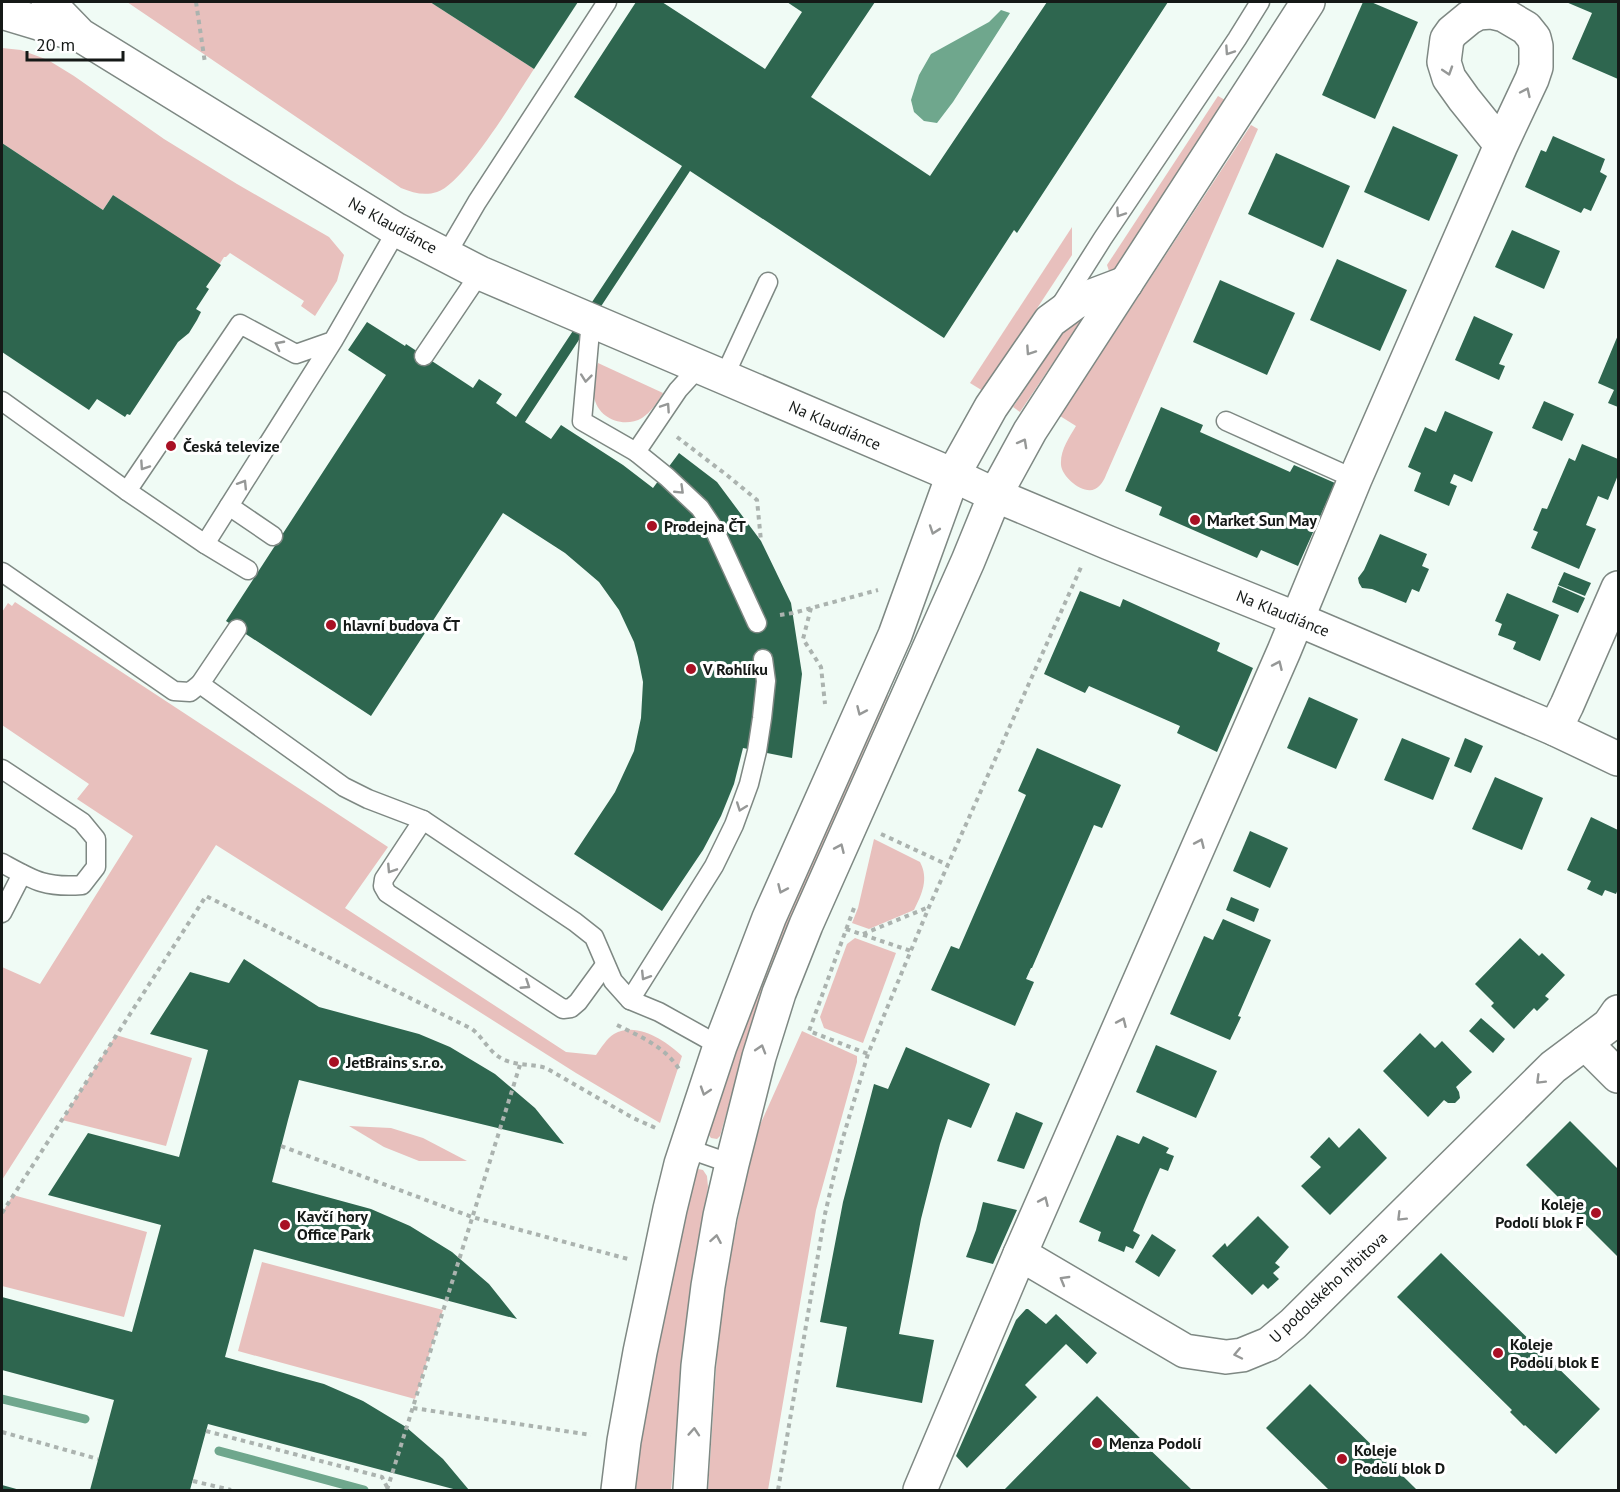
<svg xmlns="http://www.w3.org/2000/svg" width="1620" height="1492" font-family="'PT Sans',sans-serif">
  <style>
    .green { fill: #e8c0bd }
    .water { fill: #6fa78d }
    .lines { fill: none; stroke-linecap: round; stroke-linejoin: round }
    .stream { stroke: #6fa78d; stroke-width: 9 }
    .building { fill: #2e664f }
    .service-casing { stroke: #7e8883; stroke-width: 21 }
    .minor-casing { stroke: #7e8883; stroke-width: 36 }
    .tertiary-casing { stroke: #7e8883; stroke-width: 36 }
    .path { stroke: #abb3af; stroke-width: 4; stroke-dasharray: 4.5 4.5; stroke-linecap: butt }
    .service { stroke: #fff; stroke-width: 18 }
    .minor { stroke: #fff; stroke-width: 33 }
    .tertiary { stroke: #fff; stroke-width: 33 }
    .oneway { stroke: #969897 }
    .poi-dot { fill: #a81124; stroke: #fff; stroke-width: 2 }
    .labels { text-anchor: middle; stroke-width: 6; stroke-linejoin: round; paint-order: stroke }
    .street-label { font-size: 16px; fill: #151917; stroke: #fff }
    .poi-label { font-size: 16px; font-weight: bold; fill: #151917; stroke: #fff; text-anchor: start }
  </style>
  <rect width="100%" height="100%" fill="#f0fbf5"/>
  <!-- green -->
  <g class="green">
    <path d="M127,2H430L534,69C516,96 464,184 437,192C425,196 413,193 401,188Z"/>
    <path d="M2,48L21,50L48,60L74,76L164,139L237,184L329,237L344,255L337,281L315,316L301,306L304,301L230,253L226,257H224L219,265L113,195L103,210L2,143Z"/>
    <path d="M1218,96L1225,100L1114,270L1109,271L1107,265Z"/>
    <path d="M1251,125L1258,129L1106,475C1104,480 1101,486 1095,489C1083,495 1062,477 1061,465C1060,450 1069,438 1076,426L1060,416Z"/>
    <path d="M1072,227V255L983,391L970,383Z"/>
    <path d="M1077,316L1084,321L1080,336L1067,342L1020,412L1013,407L1073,317Z"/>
    <path d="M598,363L663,393C657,403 651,412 642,418C623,429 597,418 594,396C593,385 595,373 598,363Z"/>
    <path d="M15,602L388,847L345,908L566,1052L596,1055C601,1048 607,1038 614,1034C637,1021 666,1041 682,1056L660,1123L576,1073L216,845L2,1180V967L40,984L133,836L77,799L89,784L2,725V612L8,603L12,606Z"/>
    <path d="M880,692L888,696L791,917L745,1048L720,1136L717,1139L711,1138L708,1134L749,1005Z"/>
    <path d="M874,839L920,862C929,879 922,894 914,910L869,929L852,923L858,908Z"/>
    <path d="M855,938L896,953L863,1043L824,1028L820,1017L847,944Z"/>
    <path d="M802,1031L857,1056V1062L816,1210L768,1490H708L717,1354L723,1304L730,1259L750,1157L760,1125Z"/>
    <path d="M116,1035L192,1058L166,1146L62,1120Z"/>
    <path d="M349,1126L391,1128L423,1138L467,1161H419L384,1147Z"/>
    <path d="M698,1169L703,1170L707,1176L708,1187L693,1272L688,1316L671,1490H635C640,1446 648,1403 656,1359C667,1296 680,1234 696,1172Z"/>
    <path d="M13,1195L147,1232L124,1317L2,1286V1213Z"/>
    <path d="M262,1262L443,1310L415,1399L238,1351Z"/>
  </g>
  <!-- water -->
  <path class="water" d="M1001,10L1010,13L953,102L937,123L924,121L914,112L911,100L919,75L931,54L989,22Z"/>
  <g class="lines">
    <!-- stream -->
    <g class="stream">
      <path d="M2,1399L85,1419"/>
      <path d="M219,1451L364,1490"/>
    </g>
  </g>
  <!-- building -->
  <g class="building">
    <path d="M430,2H578L534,69Z"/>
    <path d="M636,2H662L765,69L802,12L787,2H875L811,97L930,176L1047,2H1168L1017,233L1014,230L944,338L690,171L525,422L551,439L561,425L623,465L653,488L679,453L717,482L761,541L791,603L802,674L792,758L743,748L734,784L721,816L703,850L662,911L574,854L615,792L634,751L641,718L643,682L638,657L634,642L619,610L599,582L565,553L503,513L371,716L226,621L386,375L348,350L367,322L405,346L406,344L473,388L479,379L502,394L496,403L516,417L682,166L574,97Z"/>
    <path d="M1363,2H1371L1418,22L1375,119L1322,95Z"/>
    <path d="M1566,2H1618V79L1572,59L1592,13Z"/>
    <path d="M1393,126L1458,155L1429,221L1364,192Z"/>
    <path d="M1553,136L1605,159L1600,172L1607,176L1591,211L1584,208L1581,213L1525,187L1541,150L1546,152Z"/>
    <path d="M2,143L103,210L113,195L221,265L206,287L209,289L196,309L201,312L197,320L189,333L178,342L130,415L127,414L125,417L97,399L89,410L2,352Z"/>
    <path d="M1276,153L1350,186L1323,248L1248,214Z"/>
    <path d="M1512,230L1560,251L1544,289L1495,267Z"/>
    <path d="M1337,259L1407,290L1380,351L1310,320Z"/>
    <path d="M1220,280L1295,313L1267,375L1193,342Z"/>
    <path d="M1474,316L1513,334L1499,364L1505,366L1499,380L1455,360Z"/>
    <path d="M1618,335V407L1608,403L1614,390L1598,383Z"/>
    <path d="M1544,401L1574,414L1562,441L1532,428Z"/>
    <path d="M1161,407L1203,425L1200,432L1290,472L1294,465L1335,483L1298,566L1261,550L1257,558L1159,515L1162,507L1125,491Z"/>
    <path d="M1445,411L1493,432L1472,482L1454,474L1450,483L1457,486L1449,506L1414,491L1421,473L1408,467L1425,427L1436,432Z"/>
    <path d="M1582,444L1618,459V475L1608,500L1598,496L1586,525L1596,529L1579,569L1531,548L1538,532L1533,530L1542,508L1547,509L1569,458L1575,461Z"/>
    <path d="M1380,534L1427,554L1422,566L1429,569L1419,592L1412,589L1406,603L1372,589L1362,588L1359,583L1358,578L1364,570Z"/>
    <path d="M1564,572L1591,583L1585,596L1558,585Z"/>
    <path d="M1558,586L1585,598L1578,613L1552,602Z"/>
    <path d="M1080,591L1120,607L1123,599L1220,643L1217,651L1253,668L1217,752L1177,733L1180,726L1089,686L1085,693L1044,674Z"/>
    <path d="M1507,593L1559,615L1540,661L1513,649L1516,642L1498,635L1502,624L1495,621Z"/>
    <path d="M1309,697L1358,719L1336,769L1287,748Z"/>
    <path d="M1402,738L1450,758L1433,800L1384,780Z"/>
    <path d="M1465,738L1483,746L1471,773L1454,766Z"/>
    <path d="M1037,748L1121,785L1102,828L1094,825L1032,968H1031L1026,979L1034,982L1015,1026L931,990L951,946L959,949L1026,795L1018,791Z"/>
    <path d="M1495,777L1543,798L1522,850L1472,829Z"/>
    <path d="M1591,817L1618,830V889L1616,894L1605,890L1602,896L1587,889L1591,881L1567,870Z"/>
    <path d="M1250,831L1288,848L1270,888L1233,871Z"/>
    <path d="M1231,897L1259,909L1254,922L1226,910Z"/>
    <path d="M1223,919L1271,940L1238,1016L1241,1017L1230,1040L1170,1014L1204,936L1213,940Z"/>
    <path d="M1520,938L1539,956L1542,953L1565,975L1545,996L1549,999L1537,1011L1534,1008L1514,1029L1491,1006L1494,1003L1475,984Z"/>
    <path d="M244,959L319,1007L419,1034L450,1047L495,1074L535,1108L564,1144L299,1080L288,1120L272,1182L371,1209L410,1226L452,1252L489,1284L517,1319L254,1249L225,1357L324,1384L363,1401L406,1427L443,1459L469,1490H457L208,1424L190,1490H90L114,1400L2,1370V1297L132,1332L161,1225L48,1195L88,1133L179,1157L208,1050L150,1034L190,972L229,983Z"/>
    <path d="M1481,1018L1505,1039L1493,1053L1469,1031Z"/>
    <path d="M1420,1033L1435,1048L1442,1041L1472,1072L1456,1087L1459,1092L1460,1098L1455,1103H1448L1444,1100L1428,1117L1383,1071Z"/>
    <path d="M1156,1045L1217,1071L1196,1118L1136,1092Z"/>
    <path d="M906,1047L990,1084L971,1128L948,1119L940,1144L921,1219L899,1334L934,1340L922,1403L836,1387L847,1327L820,1322L843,1202L874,1084L888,1089Z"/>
    <path d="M1016,1112L1043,1123L1024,1169L997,1161Z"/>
    <path d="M1570,1121L1618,1169V1257L1526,1165Z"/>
    <path d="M1359,1128L1387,1158L1330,1215L1301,1186L1321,1167L1310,1157L1329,1137L1339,1148Z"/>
    <path d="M1117,1135L1139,1144L1143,1136L1169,1148L1166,1153L1174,1156L1168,1171L1160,1168L1146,1200L1133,1231L1140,1235L1133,1249L1126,1246L1124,1252L1098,1241L1101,1232L1079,1222Z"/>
    <path d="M983,1202L1017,1210L993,1264L966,1257L976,1230Z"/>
    <path d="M1258,1216L1289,1247L1275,1263L1280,1267L1273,1273L1279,1279L1268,1289L1263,1284L1252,1295L1212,1256L1225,1243L1227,1247Z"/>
    <path d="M1152,1234L1176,1250L1159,1277L1135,1262Z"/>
    <path d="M1441,1253L1600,1409L1556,1454L1525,1425L1524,1426L1510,1412L1512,1410L1397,1297Z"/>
    <path d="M1026,1309H1028L1046,1324L1056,1314L1097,1353L1087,1364L1066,1344L1025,1385L1037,1397L967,1468L956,1456L1016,1320Z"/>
    <path d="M1310,1384L1417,1490H1329L1266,1428Z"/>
    <path d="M1097,1396L1144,1442V1444L1192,1490H1004Z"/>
    <path d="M2,1485L20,1490H2Z"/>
  </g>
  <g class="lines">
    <!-- service casing -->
    <g class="service-casing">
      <g id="service">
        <path d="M446,255L477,202L607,2"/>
        <path d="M1060,306L1103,238L1237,39L1260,2"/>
        <path d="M591,320L582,421L636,452L667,477L700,508L714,529L757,623"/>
        <path d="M333,341L296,354L240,324L127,491L205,544L333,341L397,230"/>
        <path d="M424,356L480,273"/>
        <path d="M724,377L768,282"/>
        <path d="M2,401L127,491"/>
        <path d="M1226,421L1355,479"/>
        <path d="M636,452L678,390L700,366"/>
        <path d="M229,506L273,536"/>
        <path d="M205,544L248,570"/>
        <path d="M2,572L174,691L190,692L200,684"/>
        <path d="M237,629L200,684L344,787L368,799L423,820L575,922L594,937L613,981L630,1000L659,1012L720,1046"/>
        <path d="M2,769L82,822L96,839V867L82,885C45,888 33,880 2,863"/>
        <path d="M423,820L384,879L383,886L387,893L563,1009L571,1008L578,1002L605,965"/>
        <path d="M2,913L22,874"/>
        <path d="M630,1000L714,866L734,825L749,784L757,751L762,718L766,681L763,659"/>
        <path d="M686,1148L732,1164"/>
      </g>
    </g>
    <!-- minor casing -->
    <g class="minor-casing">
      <g id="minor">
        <path d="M1308,2L1270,61L1030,431L995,495L1109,543L1297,619L1555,729L1618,759"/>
        <path d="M953,475L991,407L1050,321L1076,302L1126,283"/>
        <path d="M1555,729L1567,705L1618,588"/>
        <path d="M1585,1043L1618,1076"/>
        <path d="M1020,1254L1185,1351L1226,1357L1242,1355L1269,1344L1293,1324L1553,1067L1609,1025L1618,1012"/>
        <path d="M920,1490L1020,1254L1284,651L1355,479L1501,145L1532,79L1536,67V46L1534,38L1526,28L1504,15L1491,12L1478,13L1469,18L1452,32L1447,39L1444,62L1449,78L1464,99L1501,145"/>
      </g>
    </g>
    <!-- tertiary casing -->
    <g class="tertiary-casing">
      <g id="tertiary">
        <path d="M48,2L80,35L397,230L480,273L953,475L995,495L968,561L806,925L779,993L759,1057L732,1164L720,1216L708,1286L698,1366L690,1490"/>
        <path d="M2,12L78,35"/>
        <path d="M618,1490L624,1441L640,1352L670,1209L681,1164L720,1046L769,918L895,635L953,475"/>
      </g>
    </g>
    <!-- path -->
    <g class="path">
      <path d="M196,2L205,63"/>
      <path d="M677,437L728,476L757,500L761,541"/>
      <path d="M811,608L803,639L821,667L825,704"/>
      <path d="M780,615L793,613L878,590"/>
      <path d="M881,834L948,865"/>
      <path d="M854,908L809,1031L868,1054"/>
      <path d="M846,929L911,951"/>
      <path d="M863,934L929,907"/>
      <path d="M617,1025C641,1037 664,1046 679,1069"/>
      <path d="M281,1146L472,1217L628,1259"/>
      <path d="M2,1213L206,896L472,1029C481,1036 487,1047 495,1054C510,1067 530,1063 546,1068L633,1118L658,1129"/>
      <path d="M413,1408L591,1435"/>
      <path d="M206,1431L382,1477L387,1487"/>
      <path d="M2,1432L98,1459"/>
      <path d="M193,1481L231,1490"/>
      <path d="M387,1490L520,1065"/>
      <path d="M778,1490L825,1214L842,1141L868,1054L929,907L1082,565"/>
    </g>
    <!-- service -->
    <use href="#service" class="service"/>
    <!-- minor -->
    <use href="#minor" class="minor"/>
    <!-- tertiary -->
    <use href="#tertiary" class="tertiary"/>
  </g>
  <!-- one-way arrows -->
  <defs><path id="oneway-chevron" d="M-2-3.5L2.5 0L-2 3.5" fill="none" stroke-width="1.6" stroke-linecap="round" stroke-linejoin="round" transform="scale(1.5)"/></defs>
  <g class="oneway">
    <use href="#oneway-chevron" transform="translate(1229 51) rotate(124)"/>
    <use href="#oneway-chevron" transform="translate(1448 71) rotate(72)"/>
    <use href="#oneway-chevron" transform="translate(1526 92) rotate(-65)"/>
    <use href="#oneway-chevron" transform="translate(1120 213) rotate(124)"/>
    <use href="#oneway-chevron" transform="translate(279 345) rotate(-152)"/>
    <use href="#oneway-chevron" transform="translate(1030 351) rotate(124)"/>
    <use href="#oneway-chevron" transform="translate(586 378) rotate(96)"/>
    <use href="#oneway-chevron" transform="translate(666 407) rotate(-56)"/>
    <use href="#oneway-chevron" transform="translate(1023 443) rotate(-61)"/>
    <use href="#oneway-chevron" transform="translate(144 466) rotate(124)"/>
    <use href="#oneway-chevron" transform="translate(243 484) rotate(-58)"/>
    <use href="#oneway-chevron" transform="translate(680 490) rotate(44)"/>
    <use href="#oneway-chevron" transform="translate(934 530) rotate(109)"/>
    <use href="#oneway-chevron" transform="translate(1278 665) rotate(-66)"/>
    <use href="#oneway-chevron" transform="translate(861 711) rotate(114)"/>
    <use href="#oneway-chevron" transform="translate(741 807) rotate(110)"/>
    <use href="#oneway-chevron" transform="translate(1200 843) rotate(-66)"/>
    <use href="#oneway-chevron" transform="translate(840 848) rotate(-66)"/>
    <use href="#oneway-chevron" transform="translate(391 869) rotate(123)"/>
    <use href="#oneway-chevron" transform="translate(782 889) rotate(114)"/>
    <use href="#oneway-chevron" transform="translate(645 976) rotate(122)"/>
    <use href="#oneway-chevron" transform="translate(526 985) rotate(33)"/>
    <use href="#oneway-chevron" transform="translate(1122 1022) rotate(-66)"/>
    <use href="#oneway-chevron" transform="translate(761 1049) rotate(-73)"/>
    <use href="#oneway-chevron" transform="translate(1540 1080) rotate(135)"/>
    <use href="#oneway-chevron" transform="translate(705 1091) rotate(108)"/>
    <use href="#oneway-chevron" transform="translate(1044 1201) rotate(-66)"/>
    <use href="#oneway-chevron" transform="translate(1401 1217) rotate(135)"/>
    <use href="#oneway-chevron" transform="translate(716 1239) rotate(-80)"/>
    <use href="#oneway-chevron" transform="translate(1064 1280) rotate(-150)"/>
    <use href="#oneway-chevron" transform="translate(1238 1354) rotate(168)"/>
    <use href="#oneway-chevron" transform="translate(694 1432) rotate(-86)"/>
  </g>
  <!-- markers -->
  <g class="poi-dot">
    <circle cx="171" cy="446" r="6"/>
    <circle cx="1195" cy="520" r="6"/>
    <circle cx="652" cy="526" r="6"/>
    <circle cx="331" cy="625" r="6"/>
    <circle cx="691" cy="669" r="6"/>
    <circle cx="334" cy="1062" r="6"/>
    <circle cx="1596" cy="1213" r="6"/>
    <circle cx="285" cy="1225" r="6"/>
    <circle cx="1498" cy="1353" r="6"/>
    <circle cx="1097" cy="1443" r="6"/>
    <circle cx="1342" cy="1459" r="6"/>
  </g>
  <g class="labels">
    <!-- street labels -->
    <g class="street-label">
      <text transform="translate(393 225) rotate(29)" y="6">Na Klaudiánce</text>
      <text transform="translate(835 425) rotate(24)" y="6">Na Klaudiánce</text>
      <text transform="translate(1283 613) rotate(22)" y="6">Na Klaudiánce</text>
      <text transform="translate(1328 1287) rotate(-43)" y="6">U podolského hřbitova</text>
    </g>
    <!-- poi labels -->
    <g class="poi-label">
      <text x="183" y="452">Česká televize</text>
      <text x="1207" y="526">Market Sun May</text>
      <text x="664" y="532">Prodejna ČT</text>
      <text x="343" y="631">hlavní budova ČT</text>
      <text x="703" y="675">V Rohlíku</text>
      <text x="346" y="1068">JetBrains s.r.o.</text>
      <text x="1584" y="1210" text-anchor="end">Koleje<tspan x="1584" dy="18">Podolí blok F</tspan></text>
      <text x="297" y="1222">Kavčí hory<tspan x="297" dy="18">Office Park</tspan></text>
      <text x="1510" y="1350">Koleje<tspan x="1510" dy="18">Podolí blok E</tspan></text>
      <text x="1109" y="1449">Menza Podolí</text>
      <text x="1354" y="1456">Koleje<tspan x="1354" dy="18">Podolí blok D</tspan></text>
    </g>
  </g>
  <!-- border -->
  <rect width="1620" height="1492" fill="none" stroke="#151917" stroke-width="6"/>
  <!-- scale -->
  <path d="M27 51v9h96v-9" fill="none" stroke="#151917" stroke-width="3"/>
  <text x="36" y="51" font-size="18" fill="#151917" stroke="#ffffff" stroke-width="4.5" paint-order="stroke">20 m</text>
</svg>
